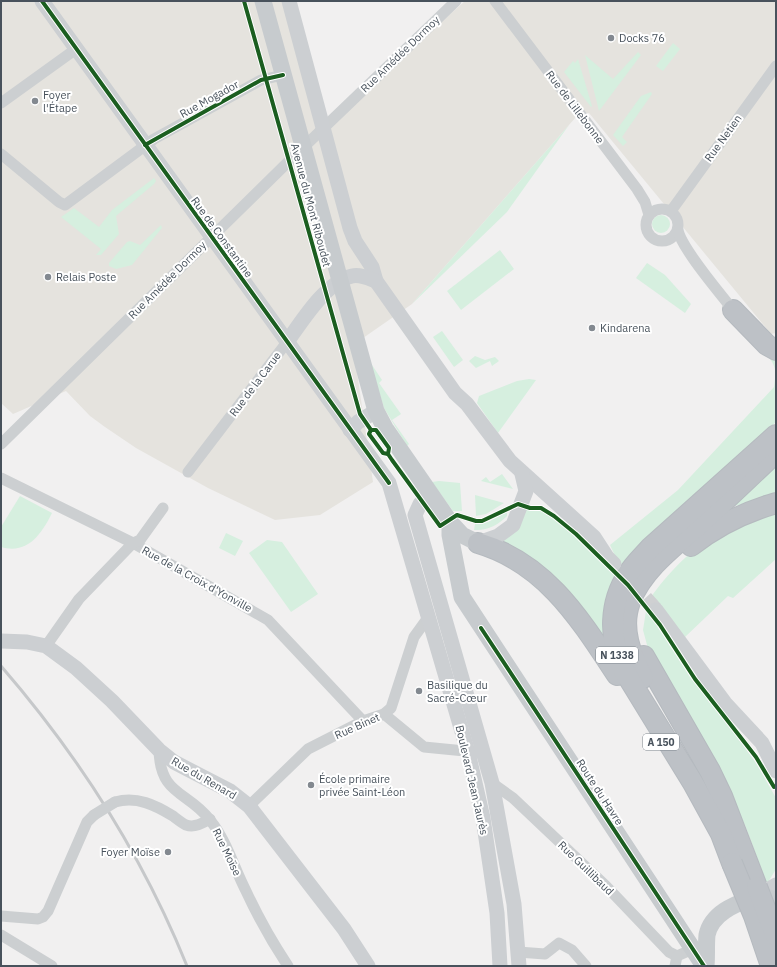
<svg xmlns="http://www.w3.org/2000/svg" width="777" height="967" font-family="'IBM Plex Sans',sans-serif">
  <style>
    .commercial { fill: #e5e3de }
    .green { fill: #d6efdf }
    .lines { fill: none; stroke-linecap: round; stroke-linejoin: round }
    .secondary-tunnel { stroke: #cfd0d2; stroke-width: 15; stroke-dasharray: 15 8; stroke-linecap: butt }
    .highway-casing { stroke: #b5babf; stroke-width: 22 }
    .street { stroke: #cccfd1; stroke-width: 11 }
    .secondary { stroke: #cccfd2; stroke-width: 15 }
    .primary { stroke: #c7cbce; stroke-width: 17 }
    .highway { stroke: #bdc1c6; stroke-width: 20 }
    .rail { stroke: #c6c8ca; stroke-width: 3 }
    .highway-bridge-casing { stroke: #b5babf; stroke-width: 22; stroke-linecap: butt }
    .street-bridge { stroke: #cccfd1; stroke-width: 11 }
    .highway-bridge { stroke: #bdc1c6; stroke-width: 20 }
    .cycleway-casing { stroke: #fff; stroke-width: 6 }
    .cycleway { stroke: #1b5e20; stroke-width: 4 }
    .poi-dot { fill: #838990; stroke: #fff; stroke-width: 1.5 }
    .labels { text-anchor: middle; stroke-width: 4; stroke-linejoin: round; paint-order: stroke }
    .shield { fill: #fff; stroke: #7f868d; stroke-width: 1 }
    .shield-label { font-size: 10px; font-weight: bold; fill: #48525c }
    .poi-label { font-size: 11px; fill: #48525c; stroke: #fff; text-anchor: start }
    .street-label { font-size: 11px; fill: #48525c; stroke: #fff }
  </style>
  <rect width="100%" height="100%" fill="#f1f0f0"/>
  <!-- commercial -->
  <path class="commercial" d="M1,1H289L323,127L465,1H776V333L771,334L589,113L576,117L412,304L353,345L373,482L320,515L275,520L208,488L136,448L105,427L90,416L66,391L13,414L1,403Z"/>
  <!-- green -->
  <g class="green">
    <path d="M673,43L680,49L663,71L656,66Z"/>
    <path d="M638,52L641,55L599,111L585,55L613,79Z"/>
    <path d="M578,59L592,106L591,107L564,72L573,61L575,63Z"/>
    <path d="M651,92L652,94L622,137L627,142L623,146L613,135L641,96Z"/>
    <path d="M569,125L507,212L412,304Z"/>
    <path d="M154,178L156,181L154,184L116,216L119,234L101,255H96L101,249L61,217L74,208L99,227L112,210Z"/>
    <circle cx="661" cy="224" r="9"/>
    <path d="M161,225L162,228L132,265L116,269L109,266V263L127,242L130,241L140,245Z"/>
    <path d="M500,250L514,269L461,310L447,291Z"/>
    <path d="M647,263L665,275L691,304L685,313L636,278Z"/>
    <path d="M442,331L463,360L454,367L433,337Z"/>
    <path d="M766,354H776V422L627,558C603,593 607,608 608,649L498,541L524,509C530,510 535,509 540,510C563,517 591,554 609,570L618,562L610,545L678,490L774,387C776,372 777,366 766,354Z"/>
    <path d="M475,356L485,360L495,357L499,361L492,366L490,361L476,368L469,361Z"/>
    <path d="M370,362L382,380L379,383L401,414L392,420L409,444L407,446L384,408Z"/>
    <path d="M529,379L536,380L498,433L477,403L479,396L517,381Z"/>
    <path d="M776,465V494L728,508Z"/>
    <path d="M502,474L513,489L481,481L486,477L490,482Z"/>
    <path d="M439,481L460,483L462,511H453L432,482Z"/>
    <path d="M475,495L504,503L486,514L476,516Z"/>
    <path d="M20,496L52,513C42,533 28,555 1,547V527Z"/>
    <path d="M507,512V516C498,525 487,531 474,530L475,524L488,522Z"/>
    <path d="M776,512V559L733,598L728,596L685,637L651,597C665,577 691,548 713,538C733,528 755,520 776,512Z"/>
    <path d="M226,533L243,541L235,556L219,548Z"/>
    <path d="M267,540L282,542L318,594L291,612L249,553Z"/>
    <path d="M646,611L682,660L709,702L731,729L756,763L776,798V869L767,884L745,825L717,770L650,656L643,630Z"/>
  </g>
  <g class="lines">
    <!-- secondary-tunnel -->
    <path class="secondary-tunnel" d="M630,581L656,610"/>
    <!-- highway casing -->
    <g class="highway-casing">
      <g id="highway">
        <path d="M733,310L767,345L776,350"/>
        <path d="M478,543C546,563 580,619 617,675"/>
        <path d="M691,546C716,526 745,512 776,503"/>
        <path d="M644,656L710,771L722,796L757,887"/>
        <path d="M643,678C631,655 620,628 630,602C643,568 677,544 703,521C726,500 749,478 772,456"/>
        <path d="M732,863L721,834L693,783L623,669C609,638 609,603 628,574C634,564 643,556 650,548L776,435"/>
      </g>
    </g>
    <!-- street -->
    <g class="street">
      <path d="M495,1L637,189L645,202L649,215"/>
      <path d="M1,103L76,49"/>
      <path d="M1,154L59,202L65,205L154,139L261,80L283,75"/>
      <circle cx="662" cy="225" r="16"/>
      <path d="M671,211L776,66"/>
      <path d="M678,230C681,248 720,293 733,310"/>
      <path d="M1,444L285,165L456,1"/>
      <path d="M188,472L287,342"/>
      <path d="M1,478L133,543L268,620L363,721"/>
      <path d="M46,646L79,599L133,543L140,540L163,508"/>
      <path d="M384,714L424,747L475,752"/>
      <path d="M159,750C160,796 188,791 210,820C227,841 234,868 246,891C258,917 272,942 288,966"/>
      <path d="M492,783L513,798L606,886L669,952L677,956L693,949"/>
      <path d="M115,802C137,796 155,805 173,816C177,819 182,823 186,825C195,828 203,823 210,819"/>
      <path d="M249,806L308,749L363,721L384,714L391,708L414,637L427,619"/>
      <path d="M1,916L38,919L43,917L48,911L87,822L94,815"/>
      <path d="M1,935L52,966"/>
      <path d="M518,952L545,954L559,943L572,950L586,966"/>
      <path d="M675,966L677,956"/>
    </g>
    <!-- secondary -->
    <g class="secondary">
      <path d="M42,1L389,483L468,752L483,818L497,913L500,966"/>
      <path d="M289,1L350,228L355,241L372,267L376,281L455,393L467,404L510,461L594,537L607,557L614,564"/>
      <path d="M287,342C302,321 326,282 352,276C360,274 368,278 376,281"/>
      <path d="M350,430L358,422L376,411"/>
      <path d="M432,495L420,504L415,515L492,783L514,904L519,966"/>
      <path d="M478,543L498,536L513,525L526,491L522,474"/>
      <path d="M656,610L725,703L762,743L776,771"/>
      <path d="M1,641L27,642L46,646L76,668L112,701L159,750L174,762L230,791L249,806L344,929L368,966"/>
      <path d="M759,895L776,885"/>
    </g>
    <!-- primary -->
    <g class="primary">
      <path d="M263,1L376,411L385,428L450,522L462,535L478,543"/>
      <path d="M450,522V535L462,597L704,966"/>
      <path d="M706,966C707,956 706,945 707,935C712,911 739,903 759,895L776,900"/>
    </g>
    <!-- highway -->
    <use href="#highway" class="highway"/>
    <!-- rail -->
    <path class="rail" d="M1,666C78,755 143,857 187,966"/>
    <!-- highway-bridge casing -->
    <g class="highway-bridge-casing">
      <g id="highway-bridge">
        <path d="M732,863L754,916L771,966"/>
        <path d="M757,887L776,936"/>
      </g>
    </g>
    <!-- street-bridge -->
    <path class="street-bridge" d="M94,815L115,802"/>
    <!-- highway-bridge -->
    <use href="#highway-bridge" class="highway-bridge"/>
    <!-- cycleway casing -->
    <g class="cycleway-casing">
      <g id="cycleway">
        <path d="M42,1L389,483"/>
        <path d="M244,1L360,414L371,430L369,434L383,453L388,454"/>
        <path d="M145,145L261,80L283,75"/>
        <path d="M371,430H376L389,448L388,454L392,460L440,526L457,515L476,521H482L518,504L530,508H541L554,516L576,534L628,585L660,625L695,679L756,757L774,787L776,786"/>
        <path d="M481,628L704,966"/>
      </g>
    </g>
    <!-- cycleway -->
    <use href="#cycleway" class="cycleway"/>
  </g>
  <!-- markers -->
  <g class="poi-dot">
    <circle cx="611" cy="38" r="4"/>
    <circle cx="35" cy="101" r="4"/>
    <circle cx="48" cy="277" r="4"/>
    <circle cx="592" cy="328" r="4"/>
    <circle cx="419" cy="691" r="4"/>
    <circle cx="311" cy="785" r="4"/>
    <circle cx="168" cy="852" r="4"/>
  </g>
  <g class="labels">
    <!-- shield labels -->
    <g class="shield">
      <rect x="596" y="647" width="42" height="16" rx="3"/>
      <rect x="643" y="734" width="36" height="16" rx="3"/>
    </g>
    <g class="shield-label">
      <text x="617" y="659">N 1338</text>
      <text x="661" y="746">A 150</text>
    </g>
    <!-- poi labels -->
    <g class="poi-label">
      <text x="619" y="42">Docks 76</text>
      <text x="43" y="99">Foyer<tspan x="43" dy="13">l'Étape</tspan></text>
      <text x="56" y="281">Relais Poste</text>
      <text x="600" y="332">Kindarena</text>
      <text x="427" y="689">Basilique du<tspan x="427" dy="13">Sacré-Cœur</tspan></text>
      <text x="319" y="783">École primaire<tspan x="319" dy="13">privée Saint-Léon</tspan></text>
      <text x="160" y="856" text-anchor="end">Foyer Moïse</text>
    </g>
    <!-- street labels -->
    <g class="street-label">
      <text transform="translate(400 54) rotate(-44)" y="4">Rue Amédée Dormoy</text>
      <text transform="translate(209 99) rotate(-29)" y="4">Rue Mogador</text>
      <text transform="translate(575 107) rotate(53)" y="4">Rue de Lillebonne</text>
      <text transform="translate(723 138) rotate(-54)" y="4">Rue Netien</text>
      <text transform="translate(311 205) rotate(75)" y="4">Avenue du Mont Riboudet</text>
      <text transform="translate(222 237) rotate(54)" y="4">Rue de Constantine</text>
      <text transform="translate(167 280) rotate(-45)" y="4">Rue Amédée Dormoy</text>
      <text transform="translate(255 384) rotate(-53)" y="4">Rue de la Carue</text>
      <text transform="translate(197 579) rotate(29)" y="4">Rue de la Croix d'Yonville</text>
      <text transform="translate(357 726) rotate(-24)" y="4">Rue Binet</text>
      <text transform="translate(204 778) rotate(30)" y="4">Rue du Renard</text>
      <text transform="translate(472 780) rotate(77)" y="4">Boulevard Jean Jaurès</text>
      <text transform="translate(600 792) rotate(57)" y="4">Route du Havre</text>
      <text transform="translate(227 852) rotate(64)" y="4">Rue Moïse</text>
      <text transform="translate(586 868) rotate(44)" y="4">Rue Guillibaud</text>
    </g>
  </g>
  <!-- border -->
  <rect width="777" height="967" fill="none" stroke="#48525c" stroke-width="4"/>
</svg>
